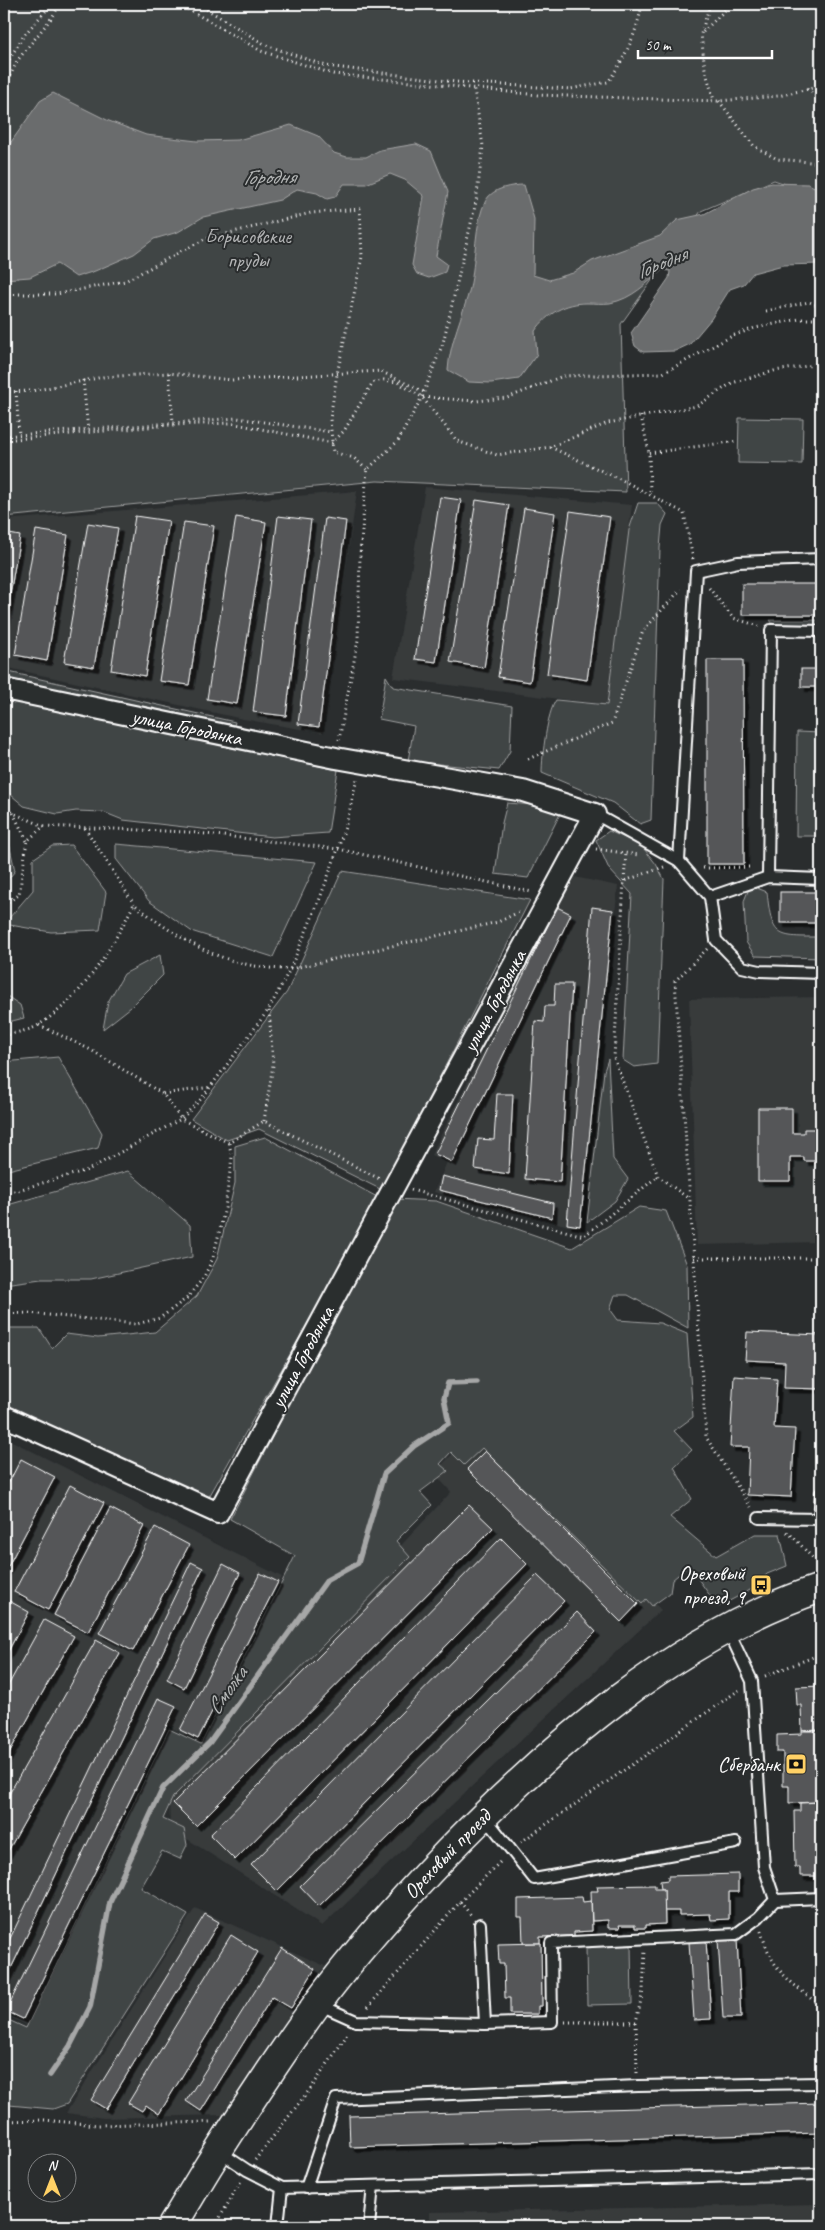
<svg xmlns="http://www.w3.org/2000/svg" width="825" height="2230" font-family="Caveat,sans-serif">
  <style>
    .built { fill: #373a3b }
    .green { fill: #414445; stroke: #a0a2a2 }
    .water { fill: #6a6c6d; stroke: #a6a7a7 }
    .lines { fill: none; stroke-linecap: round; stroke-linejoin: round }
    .stream { stroke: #a6a7a7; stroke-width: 5.5 }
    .building { fill: #555758; stroke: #fff; filter: url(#shadow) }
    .lane-casing { stroke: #fff; stroke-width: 14 }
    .street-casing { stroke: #fff; stroke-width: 24 }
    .secondary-casing { stroke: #fff; stroke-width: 31 }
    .path { stroke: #fff; stroke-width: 3; stroke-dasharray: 1 4; stroke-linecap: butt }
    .lane { stroke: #2a2d2e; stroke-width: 10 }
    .street { stroke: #2a2d2e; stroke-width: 20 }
    .secondary { stroke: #2a2d2e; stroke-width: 28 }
    .labels { text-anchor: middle; stroke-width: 4; stroke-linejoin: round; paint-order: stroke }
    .park-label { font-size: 21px; fill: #b3b4b5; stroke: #2a2d2e }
    .street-label { font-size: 21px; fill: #fff; stroke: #2a2d2e }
    .poi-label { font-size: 21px; fill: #fff; stroke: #2a2d2e; text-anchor: end }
    .water-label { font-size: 22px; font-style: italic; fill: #b4b6b6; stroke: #2a2d2e }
  </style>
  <defs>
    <filter id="shadow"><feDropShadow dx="4.5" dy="4.5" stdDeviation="0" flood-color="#0009"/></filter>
  </defs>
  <rect width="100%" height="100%" fill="#2a2d2e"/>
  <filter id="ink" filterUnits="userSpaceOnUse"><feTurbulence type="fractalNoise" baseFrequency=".02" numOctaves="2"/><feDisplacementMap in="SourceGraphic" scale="10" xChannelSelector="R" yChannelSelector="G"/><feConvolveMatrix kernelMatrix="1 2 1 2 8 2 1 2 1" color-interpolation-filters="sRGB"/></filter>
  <g filter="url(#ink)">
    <!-- built -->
    <g class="built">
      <path d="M425,487L632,505L607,705L393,678Z"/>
      <path d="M357,491L323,733L243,719L4,667V520Z"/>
      <path d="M570,876L618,886L581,1229L434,1192L447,1162L431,1155Z"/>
      <path d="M821,997V1242L697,1245L689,999Z"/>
      <path d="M482,1423L661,1610L322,1926L170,1828L169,1793L451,1492L434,1473Z"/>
      <path d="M4,1437L282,1577L200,1742L168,1726L26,2025L4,2014Z"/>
      <path d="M195,1908L325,1966L223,2115L104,2118L66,2113Z"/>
      <path d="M820,2204L821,2226H430V2212Z"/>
    </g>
    <!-- green -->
    <g class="green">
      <path d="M4,4H821V196L774,180L701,211L621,324L626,492L377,481L4,517Z"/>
      <path d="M739,418L803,419L802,464L738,463Z"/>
      <path d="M638,503H657L667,514L662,525L660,548L651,820L640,824L613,803L542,773C542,755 547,713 556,700L607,705L629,530Z"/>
      <path d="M770,620H821V625L773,624Z"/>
      <path d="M4,671L235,722L233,729L4,682Z"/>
      <path d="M386,676L393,687L512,706L510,751L499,770L408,761L414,726L379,719Z"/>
      <path d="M4,700L338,770L328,833L272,837L123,820L103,812L76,811L57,814L24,806L4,789Z"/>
      <path d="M797,732L821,733V836H796Z"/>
      <path d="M507,803L536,805L561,812L528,878L495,874L502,823Z"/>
      <path d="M609,831L641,845L656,864L664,879L657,1064L634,1067L623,1060L632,894L609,869L596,840Z"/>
      <path d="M4,832L7,834L15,871L4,884Z"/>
      <path d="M116,844L317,862L273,957L191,931L149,901L116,859Z"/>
      <path d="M71,845L106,892L100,930L51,932L4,924L33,890V859L52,846Z"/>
      <path d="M342,871L530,900L382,1190L259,1129L227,1140L191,1119L287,992Z"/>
      <path d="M757,888L767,892C772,939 777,937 821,937V958L755,956L746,942L744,901L748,891Z"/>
      <path d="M160,955L163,975L131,1007L103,1029L108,1002L124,974Z"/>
      <path d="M4,994L20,1005L24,1018L4,1023Z"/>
      <path d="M58,1057L102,1133L98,1148L4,1171V1062Z"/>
      <path d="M608,1059L613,1159L628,1179L615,1201L587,1222L604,1071Z"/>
      <path d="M265,1137L379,1198L206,1502L4,1405V1328H39L52,1348L66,1334L98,1338L155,1332L197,1296L217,1259L235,1183V1146Z"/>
      <path d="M128,1171L190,1225L192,1257L91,1279H41L4,1284V1206Z"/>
      <path d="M395,1199L436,1201L572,1248L639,1207L666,1211L687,1265L688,1328L628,1295H615L610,1309L618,1320L660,1323L687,1334L693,1417L674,1431L692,1450L674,1467L692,1499L670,1517L716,1556L755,1534H780L787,1566L767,1574L752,1589L718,1607L689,1566L672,1580L670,1593L652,1606L646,1599L642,1604L482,1448L464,1465L451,1452L440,1464L448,1471L420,1492L432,1505L396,1541L410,1557L173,1797L163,1819L184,1829L187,1845L180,1859L162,1851L141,1888L188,1915L67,2104L53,2109L9,2105L4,2097V2018L26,2028L169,1729L201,1744L295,1556L230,1519Z"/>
      <path d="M631,1945L632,2004L587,2005L586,1946Z"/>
    </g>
    <!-- water -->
    <g class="water">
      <path d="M53,93L109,121L146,135L197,141L238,140L291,125L318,136L334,153L347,157H366L380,150L416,144L431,151L448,192L436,256L447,264L445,272L429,278L417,274L412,265L424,196L405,180L390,174L366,184H344L335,197L327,199L317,193L297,189L280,200L203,217L178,232L154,239L134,254L95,271L76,277L57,264L30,277L4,279V152L40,101Z"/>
      <path d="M772,183L808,184L821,190V264L783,265L753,273L744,284L730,289L711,319L690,344L675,351L643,352L635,346L631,333L669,278L670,271L662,270C647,283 632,299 610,303C603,304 594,303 587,303C565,303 548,313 535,331L537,354L519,379L491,383L469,382L448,370C450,341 463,315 470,288C476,262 474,222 486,200C493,188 512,185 524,185L534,219L533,275L549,280L573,273L592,261L660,236L677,220L704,214L753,188Z"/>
    </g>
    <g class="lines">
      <!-- stream -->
      <path class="stream" d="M50,2075L70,2046L90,2007L110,1902L163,1788L210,1742L327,1580L358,1563L384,1474L414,1446L449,1423L444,1398L448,1383L477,1382"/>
    </g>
    <!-- building -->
    <g class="building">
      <path d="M440,497L461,500L436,662L415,659Z"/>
      <path d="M476,500L509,505L484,668L450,662Z"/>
      <path d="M524,508L555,513L530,682L498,677Z"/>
      <path d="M570,511L610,517L587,680L547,674Z"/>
      <path d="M135,516L169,521L145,676L111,670Z"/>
      <path d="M278,516L311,520L286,716L253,712Z"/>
      <path d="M236,517L266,522L237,704L207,699Z"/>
      <path d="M325,518L346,521L319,727L298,724Z"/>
      <path d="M184,522L214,526L189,685L159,681Z"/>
      <path d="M88,523L118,528L94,667L64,662Z"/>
      <path d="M36,530L68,535L47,661L15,655Z"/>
      <path d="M4,533L20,536L4,630Z"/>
      <rect x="742" y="584" width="79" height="31"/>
      <path d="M707,660H743L744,864H707Z"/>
      <rect x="801" y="669" width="20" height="18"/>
      <rect x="780" y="892" width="41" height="31"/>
      <path d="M557,907L571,914L452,1162L435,1154Z"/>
      <path d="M592,907L613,910L580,1226L567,1224Z"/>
      <path d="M555,984H572L560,1182L525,1179L535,1021L544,1022L545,1006H554Z"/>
      <path d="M497,1094H513L509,1174L475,1169L478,1139L494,1140Z"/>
      <path d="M758,1108H792V1133H804V1129H821V1161H804V1157H790V1181H758Z"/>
      <path d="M442,1176L553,1203L552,1218L439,1190Z"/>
      <path d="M747,1332L821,1335V1389L784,1388L785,1362L745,1360Z"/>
      <path d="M734,1376L777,1379L774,1428L795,1429L791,1497L747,1495L749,1447H730Z"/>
      <path d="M485,1451L638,1604L621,1622L467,1469Z"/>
      <path d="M21,1459L55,1477L4,1574V1492Z"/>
      <path d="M70,1485L104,1503L48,1610L14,1592Z"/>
      <path d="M469,1505L493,1528L196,1826L173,1803Z"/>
      <path d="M110,1508L144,1526L88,1632L54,1615Z"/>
      <path d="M155,1527L189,1545L133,1651L99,1633Z"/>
      <path d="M501,1538L527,1564L235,1860L210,1835Z"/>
      <path d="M191,1562L203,1568L4,1983V1951Z"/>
      <path d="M223,1564L240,1573L184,1688L167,1679Z"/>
      <path d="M260,1573L278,1582L198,1739L180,1730Z"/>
      <path d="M537,1575L564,1601L277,1891L251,1865Z"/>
      <path d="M4,1598L29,1612L4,1659Z"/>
      <path d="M577,1612L596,1632L319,1906L300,1886Z"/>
      <path d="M44,1620L74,1636L4,1762V1693Z"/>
      <path d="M96,1640L120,1653L4,1858V1803Z"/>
      <path d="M821,1686V1725H819V1730L802,1731L801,1705H797L796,1687Z"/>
      <path d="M158,1698L176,1706L23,2019L6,2011Z"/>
      <path d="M802,1731H820L821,1795H817V1802L789,1803V1786H783V1752H777V1735L802,1734Z"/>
      <path d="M821,1802V1876H800V1867H795L794,1811H800V1803Z"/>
      <path d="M738,1874V1892H729V1919L711,1920L710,1914L679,1915V1911H664V1889H661L660,1881L668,1880V1876Z"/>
      <path d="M655,1885V1889H664L665,1924L646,1925V1928H635V1925H619L620,1928H608V1920L592,1921L591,1891H598L597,1886Z"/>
      <path d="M582,1897L583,1902L591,1901L592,1931L574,1932V1936L540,1937V1943H523L522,1917H518V1899Z"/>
      <path d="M205,1914L219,1922L106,2109L91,2100Z"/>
      <path d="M231,1935L258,1952L159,2114L146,2105L142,2111L128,2103Z"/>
      <path d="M737,1939L741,2018H723L718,1940Z"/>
      <path d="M706,1940L711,2019L694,2020L689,1942Z"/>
      <path d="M541,1943L542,2006H538V2014H510V1998H505L504,1964H499L498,1944Z"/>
      <path d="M282,1948L315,1969L291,2008L272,1997L201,2111L186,2101Z"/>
      <path d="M821,2103V2133L350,2147L349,2116Z"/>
    </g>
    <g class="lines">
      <!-- lane casing -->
      <g class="lane-casing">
        <g id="lane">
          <path d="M595,814L679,861L696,571L738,562L821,559"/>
          <path d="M679,861L710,897L716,940L742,967L760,971L821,973"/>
          <path d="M768,877L771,630L821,631"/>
          <path d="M710,897L768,877L821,879"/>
          <path d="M759,1518L819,1519L821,1493"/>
          <path d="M485,1817L534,1879L736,1843"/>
          <path d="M775,1900L821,1898"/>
          <path d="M480,1924L485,2024"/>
          <path d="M318,2004L356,2021L485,2024L552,2022L551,1943L736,1934L759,1917L775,1900L764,1867L752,1681L728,1630"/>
          <path d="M220,2152L247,2170L282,2188L821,2174"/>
          <path d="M306,2188L336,2099L638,2086L821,2083"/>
          <path d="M278,2226L282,2188"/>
          <path d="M369,2226L373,2186"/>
        </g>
      </g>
      <!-- street casing -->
      <g class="street-casing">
        <path id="street" d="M4,689L336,758L523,791L595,814L218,1513L4,1416"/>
      </g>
      <!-- secondary casing -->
      <g class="secondary-casing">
        <g id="secondary">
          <path id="s1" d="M172,2226C188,2201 202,2175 218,2151C250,2101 283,2051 317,2004C357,1950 402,1900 448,1852C551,1746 679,1635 821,1588"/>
        </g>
      </g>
      <!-- path -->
      <g class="path">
        <path d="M179,4L261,51L333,74L538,95L719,101L778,96L821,86"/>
        <path d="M198,4L266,45L326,66L456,82L570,89L608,82C625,58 637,33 642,4"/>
        <path d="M710,4L701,34L705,69L714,100"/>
        <path d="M703,32L731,4"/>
        <path d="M4,68L24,35L52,4"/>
        <path d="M807,89L821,100"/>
        <path d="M4,90L17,61L53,16L60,4"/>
        <path d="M719,101L754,146L777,159L821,163"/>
        <path d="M4,294H57L125,281L205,239L311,213L360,209L362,257L337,374L330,419L333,452L354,458L367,470"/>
        <path d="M766,311L809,302L821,306"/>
        <path d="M169,373L173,422"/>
        <path d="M83,380L88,430"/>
        <path d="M16,391L19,435"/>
        <path d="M4,392L32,391L103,377L169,373L232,380L380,371L424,392"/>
        <path d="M423,397L475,401L507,398L563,376L663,373L732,336L755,328L799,319H821"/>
        <path d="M641,416L649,453L650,495"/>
        <path d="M4,436L237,418L331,432"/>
        <path d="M4,440L170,425L231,423L332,443L344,431L373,382L384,380L397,382L422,397L457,441L497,455L550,447"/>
        <path d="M649,453L738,441"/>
        <path d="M693,559L684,513L626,482L550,447L608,423L697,406L732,383L774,371L821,364"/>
        <path d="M709,588L733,618L759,626"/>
        <path d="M339,740L358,640L360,555L367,470L398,441L422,397L443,343L476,202L483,146L474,89"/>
        <path d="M528,759L612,723L643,631L681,589"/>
        <path d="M4,805L13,813L44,826"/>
        <path d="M13,813L27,841"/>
        <path d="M85,828L134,904"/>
        <path d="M596,849L639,855"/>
        <path d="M664,867L624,881L614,1058L658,1176L689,1199"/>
        <path d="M703,868L752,867"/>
        <path d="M624,881L626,853"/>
        <path d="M4,904L19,895L27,841L44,826L188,832L338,849L532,892"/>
        <path d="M707,949L675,981L706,1437L751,1507"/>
        <path d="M39,1025L91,1050L163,1094L181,1119L229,1143L264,1121L380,1179"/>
        <path d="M4,1036C15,1032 31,1031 40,1024C84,996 111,949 134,904C182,942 227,969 290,969L498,922L521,911"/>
        <path d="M163,1094L211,1087"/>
        <path d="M264,1121L273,1065L269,1009"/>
        <path d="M411,1190L584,1236L658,1176"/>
        <path d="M4,1194L88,1170L181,1119L202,1098L269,1009L290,969L319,901L338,849L347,821L357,779"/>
        <path d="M694,1258H821"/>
        <path d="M4,1314L28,1313L137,1324L160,1318L187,1298L204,1277L213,1258L225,1208L232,1157L229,1143"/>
        <path d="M787,1532C798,1540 804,1550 814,1559L821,1557"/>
        <path d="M765,1676L821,1654"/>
        <path d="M521,1842L739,1690"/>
        <path d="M460,1902L471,1915"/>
        <path d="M761,1931C773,1974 790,1980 821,2007"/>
        <path d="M368,2007L460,1902L502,1860"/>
        <path d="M565,2022H636"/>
        <path d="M637,2073L636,2022L643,1991L645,1950"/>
        <path d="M4,2121L44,2120L98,2125L210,2122"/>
        <path d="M255,2160L314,2084L349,2032"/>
        <path d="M215,2226L241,2181"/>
      </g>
      <!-- lane -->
      <use href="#lane" class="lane"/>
      <!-- street -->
      <use href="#street" class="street"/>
      <!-- secondary -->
      <use href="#secondary" class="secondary"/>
    </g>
  </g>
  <!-- icons -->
  <defs>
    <g id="bus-square" transform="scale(1.125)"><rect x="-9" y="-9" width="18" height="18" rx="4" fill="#ffd166" stroke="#2a2d2e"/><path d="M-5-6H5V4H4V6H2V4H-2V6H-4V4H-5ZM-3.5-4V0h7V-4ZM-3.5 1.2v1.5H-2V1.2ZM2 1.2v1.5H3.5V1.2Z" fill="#111"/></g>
    <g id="bank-square" transform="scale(1.125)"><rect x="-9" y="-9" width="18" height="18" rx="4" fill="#ffd166" stroke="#2a2d2e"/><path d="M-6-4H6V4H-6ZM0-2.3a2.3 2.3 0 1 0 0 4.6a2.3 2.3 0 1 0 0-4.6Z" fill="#111"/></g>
  </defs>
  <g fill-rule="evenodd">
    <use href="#bus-square" x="761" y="1585"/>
    <use href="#bank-square" x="796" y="1764"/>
  </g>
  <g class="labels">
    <!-- park labels -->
    <g class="park-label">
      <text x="248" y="243">Борисовские<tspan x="248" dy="24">пруды</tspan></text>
    </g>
    <!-- street labels -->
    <g class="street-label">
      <text transform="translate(187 727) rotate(12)" y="7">улица Городянка</text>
      <text transform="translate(494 1001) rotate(-62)" y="7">улица Городянка</text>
      <text transform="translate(302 1357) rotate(-62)" y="7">улица Городянка</text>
      <text dy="7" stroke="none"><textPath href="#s1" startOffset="464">Ореховый проезд</textPath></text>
    </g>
    <!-- poi labels -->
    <g class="poi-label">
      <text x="745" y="1580">Ореховый<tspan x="745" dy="24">проезд, 9</tspan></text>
      <text x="780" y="1771">Сбербанк</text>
    </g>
    <!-- water labels -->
    <g class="water-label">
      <text transform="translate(269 176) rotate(-1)" y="8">Городня</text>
      <text transform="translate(661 262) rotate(-22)" y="8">Городня</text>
      <text transform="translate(226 1690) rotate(-54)" y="8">Смолка</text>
    </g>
  </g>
  <!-- margin -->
  <rect width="825" height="2230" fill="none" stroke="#2a2d2e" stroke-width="20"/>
  <rect x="10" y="10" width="805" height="2210" fill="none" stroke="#fff" stroke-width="2" filter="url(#ink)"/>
  <!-- north arrow -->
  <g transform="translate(52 2178)"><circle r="24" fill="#2a2d2e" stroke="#7f8182"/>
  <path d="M0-4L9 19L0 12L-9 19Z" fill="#ffd166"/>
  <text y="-8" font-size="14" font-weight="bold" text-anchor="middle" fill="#ffffff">N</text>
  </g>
  <!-- scale -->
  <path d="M638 50v8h134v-8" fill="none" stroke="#ffffff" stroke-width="2.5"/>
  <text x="645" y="50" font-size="15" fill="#ffffff" stroke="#2a2d2e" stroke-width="4" paint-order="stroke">50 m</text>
</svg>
